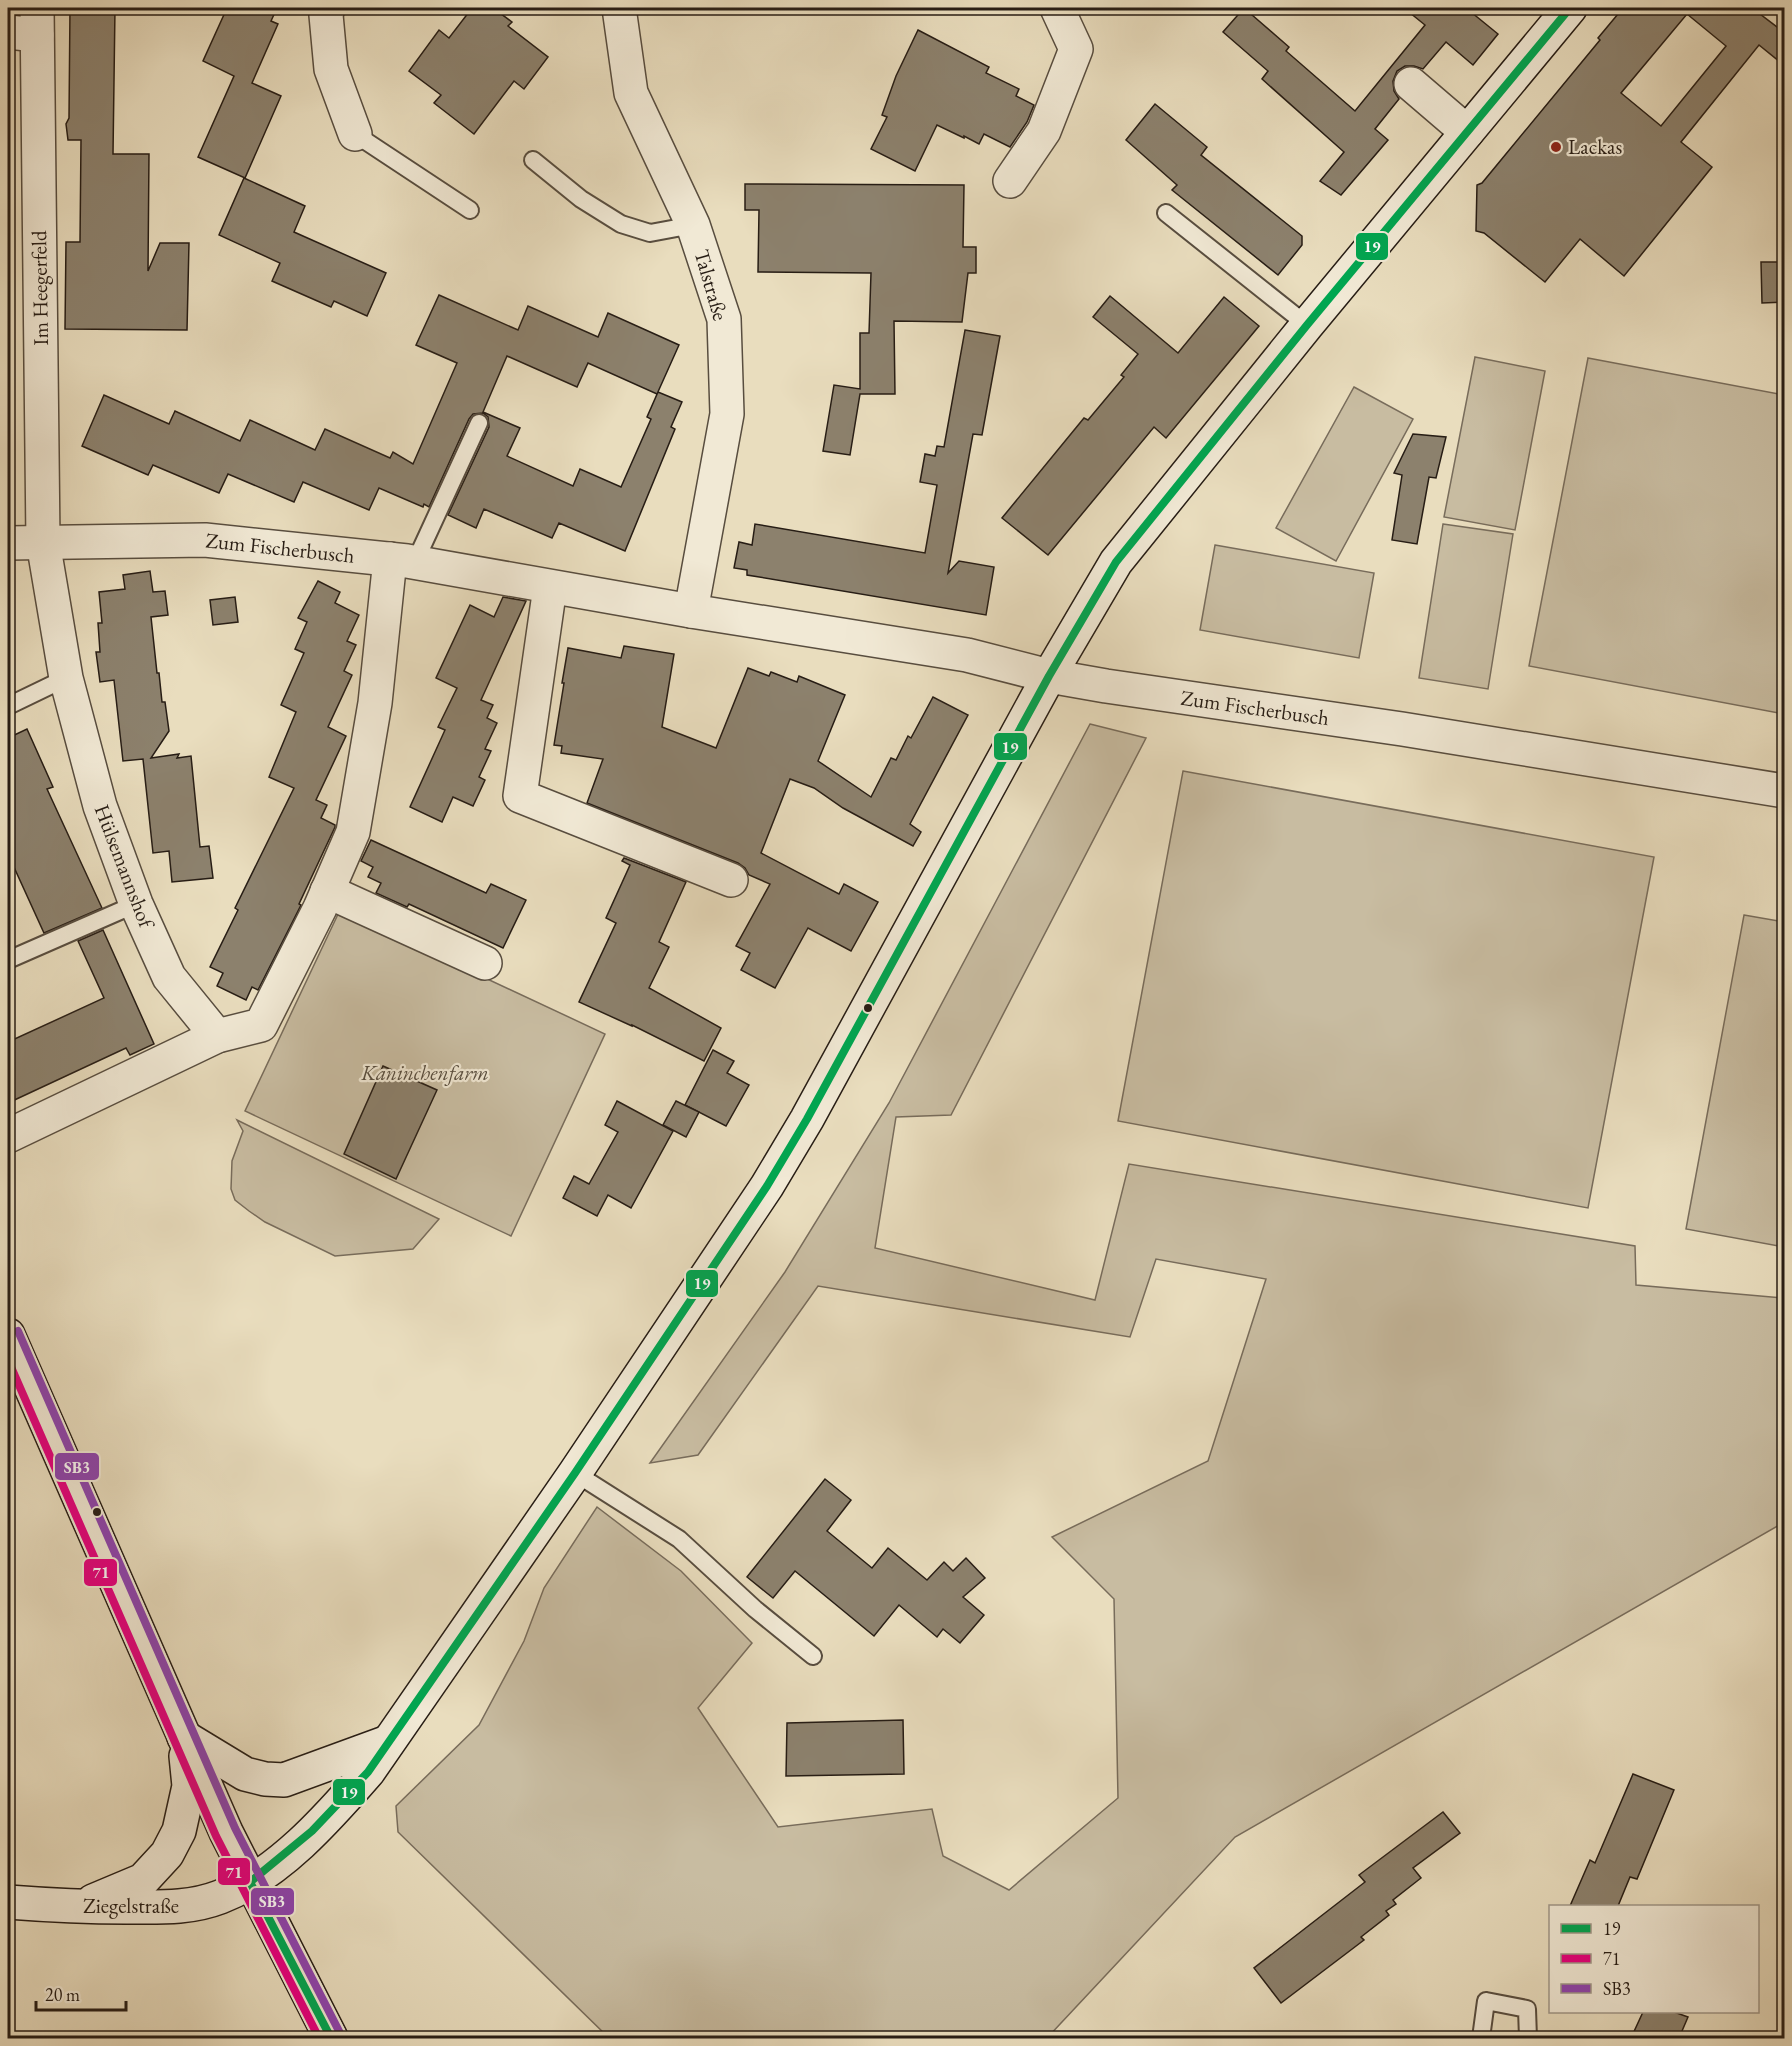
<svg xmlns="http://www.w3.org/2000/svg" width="1792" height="2046" font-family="'EB Garamond',serif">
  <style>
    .green { fill: #c8bca1; stroke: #786c5b; stroke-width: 1.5 }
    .building { fill: #8c816d; stroke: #271d15; stroke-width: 1.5; fill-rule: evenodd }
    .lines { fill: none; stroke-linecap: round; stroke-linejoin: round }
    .lane-casing { stroke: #584d3f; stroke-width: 20 }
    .street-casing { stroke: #584d3f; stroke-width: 36 }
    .secondary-casing { stroke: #271d15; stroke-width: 36 }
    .lane { stroke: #f1e9d5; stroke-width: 16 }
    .street { stroke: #f1e9d5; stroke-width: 33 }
    .secondary { stroke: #f1e9d5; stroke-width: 33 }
    .bus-1-casing { stroke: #f1e9d5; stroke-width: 12 }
    .bus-2-casing { stroke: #f1e9d5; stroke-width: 12 }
    .bus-3-casing { stroke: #f1e9d5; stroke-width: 12 }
    .bus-1 { stroke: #00a651; stroke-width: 8 }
    .bus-2 { stroke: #e5007d; stroke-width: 8 }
    .bus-3 { stroke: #8e44ad; stroke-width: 8 }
    .poi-dot { fill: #8f2418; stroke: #f1e9d5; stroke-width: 2 }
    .bus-dot { fill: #271d15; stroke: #f1e9d5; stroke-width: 2 }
    .labels { text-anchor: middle; stroke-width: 4.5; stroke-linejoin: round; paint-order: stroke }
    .poi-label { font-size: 21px; fill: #271d15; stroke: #f1e9d5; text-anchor: start }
    .street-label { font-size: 21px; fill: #271d15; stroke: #f1e9d5 }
    .park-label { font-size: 21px; font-style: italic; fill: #574d3f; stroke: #f1e9d5 }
    .line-badge { stroke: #f1e9d5; stroke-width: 2 }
    .badge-label { font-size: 16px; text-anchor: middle; font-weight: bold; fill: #fff }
  </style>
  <rect width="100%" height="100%" fill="#e9ddbe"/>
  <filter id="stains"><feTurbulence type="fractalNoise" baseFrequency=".00333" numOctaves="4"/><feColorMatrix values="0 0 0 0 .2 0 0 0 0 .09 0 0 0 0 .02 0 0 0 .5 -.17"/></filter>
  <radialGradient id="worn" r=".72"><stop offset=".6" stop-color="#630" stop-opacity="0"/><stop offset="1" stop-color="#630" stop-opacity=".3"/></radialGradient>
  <!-- green -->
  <g class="green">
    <path d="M1475,357L1545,371L1515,530L1444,517Z"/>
    <path d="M1588,358L1784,395V714L1529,666Z"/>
    <path d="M1354,387L1413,419L1336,561L1276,528Z"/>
    <path d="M1443,524L1513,534L1488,689L1419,678Z"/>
    <path d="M1215,545L1374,573L1359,658L1200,630Z"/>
    <path d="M1090,724L1146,738L951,1115L896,1117L875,1248L1095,1300L1129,1164L1635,1246L1636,1285L1784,1298V1524H1781L1235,1837L1047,2038H609L398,1832L396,1806L479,1725L524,1641L544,1588L597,1507L681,1571L752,1643L698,1708L778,1827L932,1809L943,1856L1009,1890L1118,1798L1114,1599L1052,1537L1208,1461L1266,1279L1156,1259L1130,1337L818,1286L698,1455L650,1463L785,1272L889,1103Z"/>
    <path d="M1183,771L1654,857L1588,1208L1118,1121Z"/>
    <path d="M340,910L605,1034L511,1236L245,1111Z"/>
    <path d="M1744,915L1784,922V1247L1686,1229Z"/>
    <path d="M237,1120L439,1219L413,1249L335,1256L265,1222L249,1211L235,1200L231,1189L232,1161L243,1131Z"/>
  </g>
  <!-- building -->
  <g class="building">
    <path d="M70,8H115L113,154H149L148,271L160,243H189L187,330L65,329L66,242H80L81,140H68L66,124L69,118Z"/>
    <path d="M227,8H277L271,21L278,24L252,83L281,96L245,178L198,157L234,76L203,61Z"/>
    <path d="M472,8H493L512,22L508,26L548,57L524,89L514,81L474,134L434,103L441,95L409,71L439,30L449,38Z"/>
    <path d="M1244,8L1289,47L1286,51L1355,111L1425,25L1404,8H1466L1498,34L1473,65L1446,42L1423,69L1414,66H1405L1397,71L1393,81L1394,91L1399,99L1375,129L1388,140L1341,195L1320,181L1344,152L1262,79L1268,71L1223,32Z"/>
    <path d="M1623,8H1752L1785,33V66L1759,45L1681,142L1712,167L1624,276L1580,239L1545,282L1484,233L1476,231L1477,185L1482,183L1600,40L1598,38ZM1687,14L1726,46L1661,126L1621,93Z"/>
    <path d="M918,30L989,67L986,73L1019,89L1016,96L1034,105L1027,122L1010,147L984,134L979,144L964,136V138L937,125L915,171L871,149L887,117L882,115L896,76Z"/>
    <path d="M1155,104L1207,147L1201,155L1302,236V245L1278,275L1172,190L1177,185L1126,140Z"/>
    <path d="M244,178L305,206L294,232L386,273L367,316L334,301L331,307L272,281L280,263L219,235Z"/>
    <path d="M745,184L964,185L963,247H976V273H968L962,322L894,321L895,394H860L850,455L823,451L834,385L860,389V333H869L871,273L758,272L759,210H745Z"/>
    <path d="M1761,262H1785V302L1762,303Z"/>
    <path d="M439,295L518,330L528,306L598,337L608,313L679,345L657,394L588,363L577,387L507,356L483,412L520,428L507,456L573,486L580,469L621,487L651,419L647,417L658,392L682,402L671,427L675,429L625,551L559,523L552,538L484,509L476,528L448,515L489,427L488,417L483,413L473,414L469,419L429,507L424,504L423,507L379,488L369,510L303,482L294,502L228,474L219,493L153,465L148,475L82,446L104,395L169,424L175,411L240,441L250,420L315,450L325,429L390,458L393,452L413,464L457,363L416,345Z"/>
    <path d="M1110,296L1178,353L1224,297L1259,326L1166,438L1154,427L1048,555L1002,518L1084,418L1088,420L1124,377L1121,375L1138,354L1093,317Z"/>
    <path d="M965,330L1000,336L982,435L973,434L948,573L959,561L994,567L986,615L747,575V570L734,568L739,542L752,545L755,524L925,553L937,485L920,482L925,454L935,456L937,446L944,447Z"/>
    <path d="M1413,434L1446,437L1436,478L1429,477L1417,544L1392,540L1402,475L1394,473Z"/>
    <path d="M150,571L153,592L165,591L168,615L151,617L157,673H159L162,702H165L169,731L151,758L179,754L177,758L191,756L200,847L209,846L213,878L172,882L169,851L153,853L143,759L123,761L114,680L100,682L96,652H100L98,623H102L99,592L125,589L123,575Z"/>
    <path d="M318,581L340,592L335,603L359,615L347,641L356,645L344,671L352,675L328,727L346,736L316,800L327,805L321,818L335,825V827L299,904L301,905L258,990L252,987L246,1000L217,986L223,973L210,967L238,910L235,908L294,788L269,777L296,712L281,705L304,653L295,649L307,622L298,618Z"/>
    <path d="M235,597L238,622L213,625L210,600Z"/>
    <path d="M503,597L526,601L481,700L493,705L487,718L497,723L485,749L491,751L479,777L485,780L473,806L453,797L442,822L410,807L445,730L438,727L457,688L436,678L470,605L494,617Z"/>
    <path d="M624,646L674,654L662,727L716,748L748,668L769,676L771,672L797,682L799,676L845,695L818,761L871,797L891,758L896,760L908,736L911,738L933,697L968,715L910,824L921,832L913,846L843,808L814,788L790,779L761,853L839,894L844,884L878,902L851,951L808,928L775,988L741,970L750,953L736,946L770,884L749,875L745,868L738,863L587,803L603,759L561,753L562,746L554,745L564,683H562L568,648L621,658Z"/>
    <path d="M27,729L53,787L47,789L102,908L44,933L8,854V738Z"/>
    <path d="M371,840L486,893L491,884L526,900L503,948L409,904L407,907L376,893L381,883L368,877L373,867L361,861Z"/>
    <path d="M624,858L686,882L659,942L669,947L649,988L721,1028L704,1061L632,1025V1026L579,1002L616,923L606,918L630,865L622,861Z"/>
    <path d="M103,930L154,1044L130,1055L126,1048L8,1103V1042L104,998L78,941Z"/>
    <path d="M713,1050L734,1061L727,1073L749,1085L726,1126L685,1105Z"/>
    <path d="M383,1066L437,1090L396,1179L344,1154Z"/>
    <path d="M617,1101L673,1131L631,1208L608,1195L597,1216L563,1198L574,1176L589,1184L618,1132L605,1125Z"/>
    <path d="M676,1101L699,1112L686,1137L663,1125Z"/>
    <path d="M825,1479L851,1500L827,1531L872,1568L888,1548L927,1580L944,1562L953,1571L966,1558L985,1578L963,1597L984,1615L960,1643L943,1629L937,1637L899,1605L874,1636L795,1571L773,1598L747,1577Z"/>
    <path d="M903,1720L904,1774L786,1776L787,1723Z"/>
    <path d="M1633,1774L1674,1790L1637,1879L1630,1877L1618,1906H1570L1590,1860L1595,1863Z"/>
    <path d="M1443,1812L1460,1833L1413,1868L1421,1878L1393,1900L1396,1904L1386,1911L1389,1915L1361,1937L1364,1940L1281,2003L1254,1968L1365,1882L1359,1875Z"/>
    <path d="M1643,2012H1674L1688,2017L1679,2038H1631Z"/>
  </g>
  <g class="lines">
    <!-- lane casing -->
    <g class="lane-casing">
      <g id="lane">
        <path d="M355,134L470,210"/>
        <path d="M533,160L581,199L621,224L650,233L693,225"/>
        <path d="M1166,213L1307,325"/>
        <path d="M415,562L479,423"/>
        <path d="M8,706L66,678"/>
        <path d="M8,960L136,904"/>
        <path d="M575,1473L679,1539L755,1609L813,1656"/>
        <path d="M1481,2038L1486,2001L1527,2009L1528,2038"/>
      </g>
    </g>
    <!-- street casing -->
    <g class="street-casing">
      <g id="street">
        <path d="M37,8L43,542L66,678L100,806L136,904L169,977L217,1036"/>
        <path d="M328,8L326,15L331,69L355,134"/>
        <path d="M619,8L631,93L693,225L724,319L727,414L691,611"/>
        <path d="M8,32L37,35"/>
        <path d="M1411,84L1467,132"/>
        <path d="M1010,181L1044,131L1076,49L1057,8"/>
        <path d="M8,543L205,540L407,561L691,611L967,655L1049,676L1106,686L1402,729L1784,791"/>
        <path d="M550,587L520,796L731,880"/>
        <path d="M327,891L485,963"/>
        <path d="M8,1136L217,1036L261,1025L320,908L353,832L375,703L390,559"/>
      </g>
    </g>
    <!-- secondary casing -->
    <g class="secondary-casing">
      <g id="secondary">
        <path d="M8,1335L226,1832L331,2038"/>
        <path d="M184,1737L245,1774L265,1779L284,1780L388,1742"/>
        <path d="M93,1901L143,1880L167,1854L179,1831L189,1786L186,1756"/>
        <path d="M8,1902C47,1905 86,1907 126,1907C158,1907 189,1909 220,1897C278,1875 328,1818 368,1772L575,1473L767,1186L807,1119L1049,676L1116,562L1307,325L1570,8"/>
      </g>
    </g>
    <!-- lane -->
    <use href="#lane" class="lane"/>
    <!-- street -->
    <use href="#street" class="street"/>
    <!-- secondary -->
    <use href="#secondary" class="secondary"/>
    <!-- bus-1 casing -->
    <g class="bus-1-casing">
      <path id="bus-1" d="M331,2038L250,1882L312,1831L368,1772L575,1473L767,1186L807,1119L1049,676L1116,562L1307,325L1570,8"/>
    </g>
    <!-- bus-2 casing -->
    <g class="bus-2-casing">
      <path id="bus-2" d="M8,1360L216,1836L319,2038"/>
    </g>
    <!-- bus-3 casing -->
    <g class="bus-3-casing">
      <path id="bus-3" d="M18,1331L235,1828L340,2033"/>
    </g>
    <!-- bus-1 -->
    <use href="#bus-1" class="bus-1"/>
    <!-- bus-2 -->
    <use href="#bus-2" class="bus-2"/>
    <!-- bus-3 -->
    <use href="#bus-3" class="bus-3"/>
  </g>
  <!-- markers -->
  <circle class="poi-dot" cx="1556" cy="147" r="6"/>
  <g class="bus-dot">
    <circle cx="868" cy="1008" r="5"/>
    <circle cx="97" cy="1512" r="5"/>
  </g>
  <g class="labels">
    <!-- poi labels -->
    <g class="poi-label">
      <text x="1568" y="154">Lackas</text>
    </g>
    <!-- street labels -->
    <g class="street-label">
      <text transform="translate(711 285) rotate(74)" y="7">Talstraße</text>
      <text transform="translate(40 288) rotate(-91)" y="7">Im Heegerfeld</text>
      <text transform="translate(280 548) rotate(6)" y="7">Zum Fischerbusch</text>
      <text transform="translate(1255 708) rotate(8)" y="7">Zum Fischerbusch</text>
      <text transform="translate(124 866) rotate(69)" y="7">Hülsemannshof</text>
      <text x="131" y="1913">Ziegelstraße</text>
    </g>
    <!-- park labels -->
    <g class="park-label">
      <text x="425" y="1080">Kaninchenfarm</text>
    </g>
  </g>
  <g class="line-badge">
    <rect x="1355" y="232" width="34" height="29" rx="6" fill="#00a651"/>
    <rect x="993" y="732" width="35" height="29" rx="6" fill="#00a651"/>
    <rect x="685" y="1269" width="34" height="29" rx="6" fill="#00a651"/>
    <rect x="54" y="1452" width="46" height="29" rx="6" fill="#8e44ad"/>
    <rect x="83" y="1558" width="35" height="29" rx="6" fill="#e5007d"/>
    <rect x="332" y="1778" width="34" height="28" rx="6" fill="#00a651"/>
    <rect x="217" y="1857" width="34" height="29" rx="6" fill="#e5007d"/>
    <rect x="250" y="1887" width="45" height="29" rx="6" fill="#8e44ad"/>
  </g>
  <g class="badge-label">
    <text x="1372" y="252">19</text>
    <text x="1010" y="753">19</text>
    <text x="702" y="1289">19</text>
    <text x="77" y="1473">SB3</text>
    <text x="101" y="1578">71</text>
    <text x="349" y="1798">19</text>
    <text x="234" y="1878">71</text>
    <text x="272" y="1907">SB3</text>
  </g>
  <!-- margin -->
  <rect width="1792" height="2046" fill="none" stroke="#e9ddbe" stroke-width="30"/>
  <rect x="9" y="9" width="1774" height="2028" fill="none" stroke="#271d15" stroke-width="3"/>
  <rect x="15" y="15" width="1762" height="2016" fill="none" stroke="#271d15" stroke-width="1.5"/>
  <!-- legend -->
  <rect x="1549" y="1905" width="210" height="108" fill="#f1e9d5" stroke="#a09788" stroke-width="1.5"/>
  <rect x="1561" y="1924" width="30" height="9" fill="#00a651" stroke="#a09788" stroke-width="1.5"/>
  <text x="1603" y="1935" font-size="18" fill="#271d15">19</text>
  <rect x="1561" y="1954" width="30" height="9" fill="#e5007d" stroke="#a09788" stroke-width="1.5"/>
  <text x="1603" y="1965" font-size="18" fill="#271d15">71</text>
  <rect x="1561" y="1984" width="30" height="9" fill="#8e44ad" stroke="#a09788" stroke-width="1.5"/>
  <text x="1603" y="1995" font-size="18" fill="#271d15">SB3</text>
  <!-- scale -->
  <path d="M36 2001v9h90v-9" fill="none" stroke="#271d15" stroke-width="3"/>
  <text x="45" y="2001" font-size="18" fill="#271d15" stroke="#f1e9d5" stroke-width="4.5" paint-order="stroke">20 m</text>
  <rect width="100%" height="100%" filter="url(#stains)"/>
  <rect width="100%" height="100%" fill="url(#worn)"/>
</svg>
